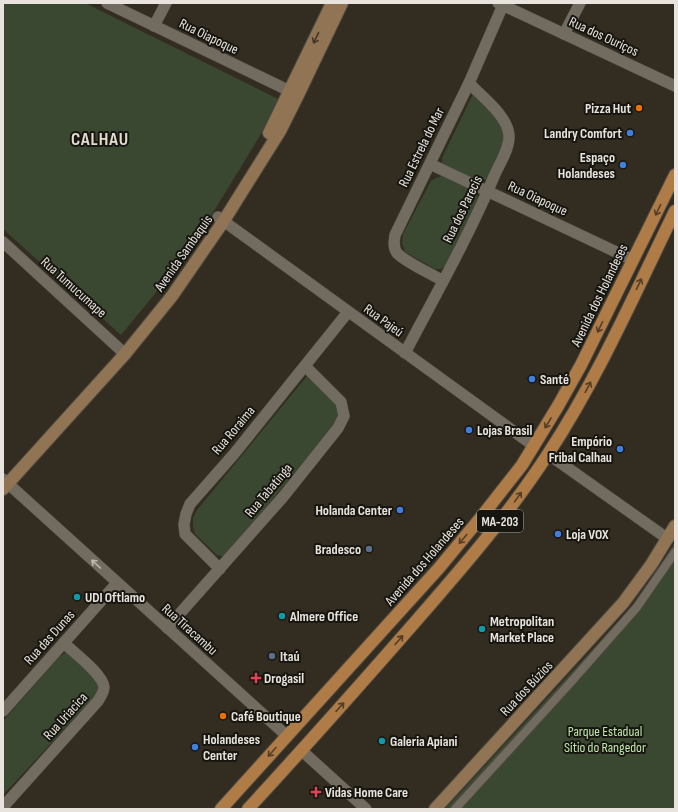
<svg xmlns="http://www.w3.org/2000/svg" width="678" height="812" font-family="'Sofia Sans Condensed',sans-serif">
  <style>
    .green { fill: #3a4832 }
    .lines { fill: none; stroke-linecap: round; stroke-linejoin: round }
    .pedestrian-casing { stroke: #504a41; stroke-width: 10 }
    .minor-casing { stroke: #504a41; stroke-width: 12 }
    .secondary-casing { stroke: #504a41; stroke-width: 14 }
    .primary-casing { stroke: #504a41; stroke-width: 14 }
    .pedestrian { stroke: #726c60; stroke-width: 8 }
    .minor { stroke: #726c60; stroke-width: 11 }
    .secondary { stroke: #907454; stroke-width: 12 }
    .primary { stroke: #af7c48; stroke-width: 12 }
    .oneway { stroke: #413628 }
    .oneway2 { stroke: #543e26 }
    .oneway3 { stroke: #bfbab1 }
    .food-dot { fill: #e8710a; stroke: #171510; stroke-width: 1.5 }
    .shop-dot { fill: #3f7fe0; stroke: #171510; stroke-width: 1.5 }
    .service-dot { fill: #5c6f8a; stroke: #171510; stroke-width: 1.5 }
    .culture-dot { fill: #0f9aa8; stroke: #171510; stroke-width: 1.5 }
    .health-dot { fill: #e0444e; stroke: #171510; stroke-width: 1.5 }
    .labels { text-anchor: middle; stroke-width: 4; stroke-linejoin: round; paint-order: stroke }
    .shield { fill: #171510; stroke: #a9a6a0; stroke-width: 1 }
    .shield-label { font-size: 13px; font-weight: bold; fill: #e8e4dd }
    .street-label { font-size: 14px; fill: #e8e4dd; stroke: #171510 }
    .poi-label { font-size: 14px; font-weight: bold; fill: #e8e4dd; stroke: #171510; text-anchor: start }
    .park-label { font-size: 14px; fill: #c0e7ab; stroke: #171510 }
    .district-label { font-size: 18px; font-weight: bold; letter-spacing: 1px; fill: #e4dcce; stroke: #171510 }
  </style>
  <rect width="100%" height="100%" fill="#322c21"/>
  <!-- green -->
  <g class="green">
    <path d="M3,3H85L278,99L261,134L214,211L163,284L121,335L3,229Z"/>
    <path d="M474,92L503,126L505,137L489,179L481,181H476L443,166L442,162V158Z"/>
    <path d="M442,176L475,191L479,200L446,265L441,269H435L405,252L402,243L403,234L431,181L436,178Z"/>
    <path d="M307,376L338,407L340,415L334,425L225,557L217,555L195,534L193,526V518L197,510Z"/>
    <path d="M675,542V809H445L636,602Z"/>
    <path d="M67,652L95,678L99,685L96,695L3,795V721L60,656Z"/>
  </g>
  <g class="lines">
    <!-- pedestrian casing -->
    <g class="pedestrian-casing">
      <path id="pedestrian" d="M455,809L571,682L637,607L675,552"/>
    </g>
    <!-- minor casing -->
    <g class="minor-casing">
      <g id="minor">
        <path d="M107,3L296,94"/>
        <path d="M498,3L675,86"/>
        <path d="M154,26L166,3"/>
        <path d="M564,34L580,3"/>
        <path d="M430,164L633,260"/>
        <path d="M218,217L534,446"/>
        <path d="M3,242L125,354"/>
        <path d="M443,281C432,274 405,262 397,253C393,248 394,241 395,235L469,83L503,5"/>
        <path d="M405,353C436,294 469,236 495,174C500,163 510,148 509,135C507,115 482,97 469,83"/>
        <path d="M548,454L668,539"/>
        <path d="M3,479L287,736"/>
        <path d="M220,569L185,534L184,524L186,514L190,504L234,454L348,312"/>
        <path d="M167,628L283,497L338,428L344,416L341,402L305,366"/>
        <path d="M3,711L117,583"/>
        <path d="M301,750L366,809"/>
        <path d="M3,807L98,701C101,696 104,692 104,687C102,673 74,653 64,643"/>
      </g>
    </g>
    <!-- secondary casing -->
    <g class="secondary-casing">
      <g id="secondary">
        <path d="M269,133L332,3"/>
        <path d="M3,489L125,354L172,296L223,222L280,131L298,95L342,3"/>
        <path d="M435,809L623,603L651,565L675,526"/>
      </g>
    </g>
    <!-- primary casing -->
    <g class="primary-casing">
      <g id="primary">
        <path d="M221,809L439,568L482,516L522,465L558,406L581,365L675,175"/>
        <path d="M248,809C305,747 361,684 416,621C463,567 509,514 548,454C598,378 635,293 675,211"/>
      </g>
    </g>
    <!-- pedestrian -->
    <use href="#pedestrian" class="pedestrian"/>
    <!-- minor -->
    <use href="#minor" class="minor"/>
    <!-- secondary -->
    <use href="#secondary" class="secondary"/>
    <!-- primary -->
    <use href="#primary" class="primary"/>
  </g>
  <!-- one-way arrows -->
  <defs><path id="oneway-shaft" d="M-6 0H5M1.5-3L5.5 0L1.5 3" fill="none" stroke-width="1.6" stroke-linecap="round" stroke-linejoin="round"/></defs>
  <use class="oneway" href="#oneway-shaft" transform="translate(316 38) rotate(115)"/>
  <g class="oneway2">
    <use href="#oneway-shaft" transform="translate(658 210) rotate(116)"/>
    <use href="#oneway-shaft" transform="translate(639 284) rotate(-64)"/>
    <use href="#oneway-shaft" transform="translate(600 327) rotate(116)"/>
    <use href="#oneway-shaft" transform="translate(588 387) rotate(-62)"/>
    <use href="#oneway-shaft" transform="translate(548 423) rotate(121)"/>
    <use href="#oneway-shaft" transform="translate(518 497) rotate(-54)"/>
    <use href="#oneway-shaft" transform="translate(463 539) rotate(130)"/>
    <use href="#oneway-shaft" transform="translate(399 640) rotate(-49)"/>
    <use href="#oneway-shaft" transform="translate(340 707) rotate(-48)"/>
    <use href="#oneway-shaft" transform="translate(272 752) rotate(132)"/>
  </g>
  <use class="oneway3" href="#oneway-shaft" transform="translate(96 564) rotate(-138)"/>
  <!-- markers -->
  <g class="food-dot">
    <circle cx="639" cy="108" r="4"/>
    <circle cx="223" cy="716" r="4"/>
  </g>
  <g class="shop-dot">
    <circle cx="630" cy="133" r="4"/>
    <circle cx="623" cy="165" r="4"/>
    <circle cx="532" cy="379" r="4"/>
    <circle cx="469" cy="430" r="4"/>
    <circle cx="620" cy="449" r="4"/>
    <circle cx="400" cy="510" r="4"/>
    <circle cx="558" cy="534" r="4"/>
    <circle cx="195" cy="747" r="4"/>
  </g>
  <g class="service-dot">
    <circle cx="369" cy="549" r="4"/>
    <circle cx="272" cy="656" r="4"/>
  </g>
  <g class="culture-dot">
    <circle cx="77" cy="597" r="4"/>
    <circle cx="282" cy="616" r="4"/>
    <circle cx="482" cy="629" r="4"/>
    <circle cx="382" cy="741" r="4"/>
  </g>
  <g class="health-dot">
    <path d="M254 672h4v4h4v4h-4v4h-4v-4h-4v-4h4z"/>
    <path d="M314 786h4v4h4v4h-4v4h-4v-4h-4v-4h4z"/>
  </g>
  <g class="labels">
    <!-- shield labels -->
    <rect class="shield" x="477" y="510" width="46" height="22" rx="3"/>
    <g class="shield-label">
      <text x="500" y="526">MA-203</text>
    </g>
    <!-- street labels -->
    <g class="street-label">
      <text transform="translate(209 36) rotate(26)" y="5">Rua Oiapoque</text>
      <text transform="translate(604 36) rotate(25)" y="5">Rua dos Ouriços</text>
      <text transform="translate(421 147) rotate(-64)" y="5">Rua Estrela do Mar</text>
      <text transform="translate(538 198) rotate(25)" y="5">Rua Oiapoque</text>
      <text transform="translate(462 209) rotate(-64)" y="5">Rua dos Parecis</text>
      <text transform="translate(183 253) rotate(-55)" y="5">Avenida Sambaquis</text>
      <text transform="translate(74 287) rotate(42)" y="5">Rua Tumucumape</text>
      <text transform="translate(599 295) rotate(-64)" y="5">Avenida dos Holandeses</text>
      <text transform="translate(384 320) rotate(36)" y="5">Rua Pajeú</text>
      <text transform="translate(233 430) rotate(-50)" y="5">Rua Roraima</text>
      <text transform="translate(268 490) rotate(-50)" y="5">Rua Tabatinga</text>
      <text transform="translate(424 561) rotate(-49)" y="5">Avenida dos Holandeses</text>
      <text transform="translate(190 629) rotate(42)" y="5">Rua Tiracambu</text>
      <text transform="translate(49 637) rotate(-48)" y="5">Rua das Dunas</text>
      <text transform="translate(526 688) rotate(-47)" y="5">Rua dos Búzios</text>
      <text transform="translate(65 716) rotate(-48)" y="5">Rua Uriacica</text>
    </g>
    <!-- poi labels -->
    <g class="poi-label">
      <text x="631" y="113" text-anchor="end">Pizza Hut</text>
      <text x="622" y="138" text-anchor="end">Landry Comfort</text>
      <text x="615" y="162" text-anchor="end">Espaço<tspan x="615" dy="16">Holandeses</tspan></text>
      <text x="540" y="384">Santé</text>
      <text x="477" y="435">Lojas Brasil</text>
      <text x="612" y="446" text-anchor="end">Empório<tspan x="612" dy="16">Fribal Calhau</tspan></text>
      <text x="392" y="515" text-anchor="end">Holanda Center</text>
      <text x="566" y="539">Loja VOX</text>
      <text x="361" y="554" text-anchor="end">Bradesco</text>
      <text x="85" y="602">UDI Oftlamo</text>
      <text x="290" y="621">Almere Office</text>
      <text x="490" y="626">Metropolitan<tspan x="490" dy="16">Market Place</tspan></text>
      <text x="280" y="661">Itaú</text>
      <text x="264" y="683">Drogasil</text>
      <text x="231" y="721">Café Boutique</text>
      <text x="203" y="744">Holandeses<tspan x="203" dy="16">Center</tspan></text>
      <text x="390" y="746">Galeria Apiani</text>
      <text x="325" y="797">Vidas Home Care</text>
    </g>
    <!-- park labels -->
    <g class="park-label">
      <text x="605" y="736">Parque Estadual<tspan x="605" dy="16">Sítio do Rangedor</tspan></text>
    </g>
    <!-- district labels -->
    <g class="district-label">
      <text x="100" y="145">CALHAU</text>
    </g>
  </g>
  <!-- border -->
  <rect width="678" height="812" fill="none" stroke="#e8e4dd" stroke-width="8"/>
</svg>
